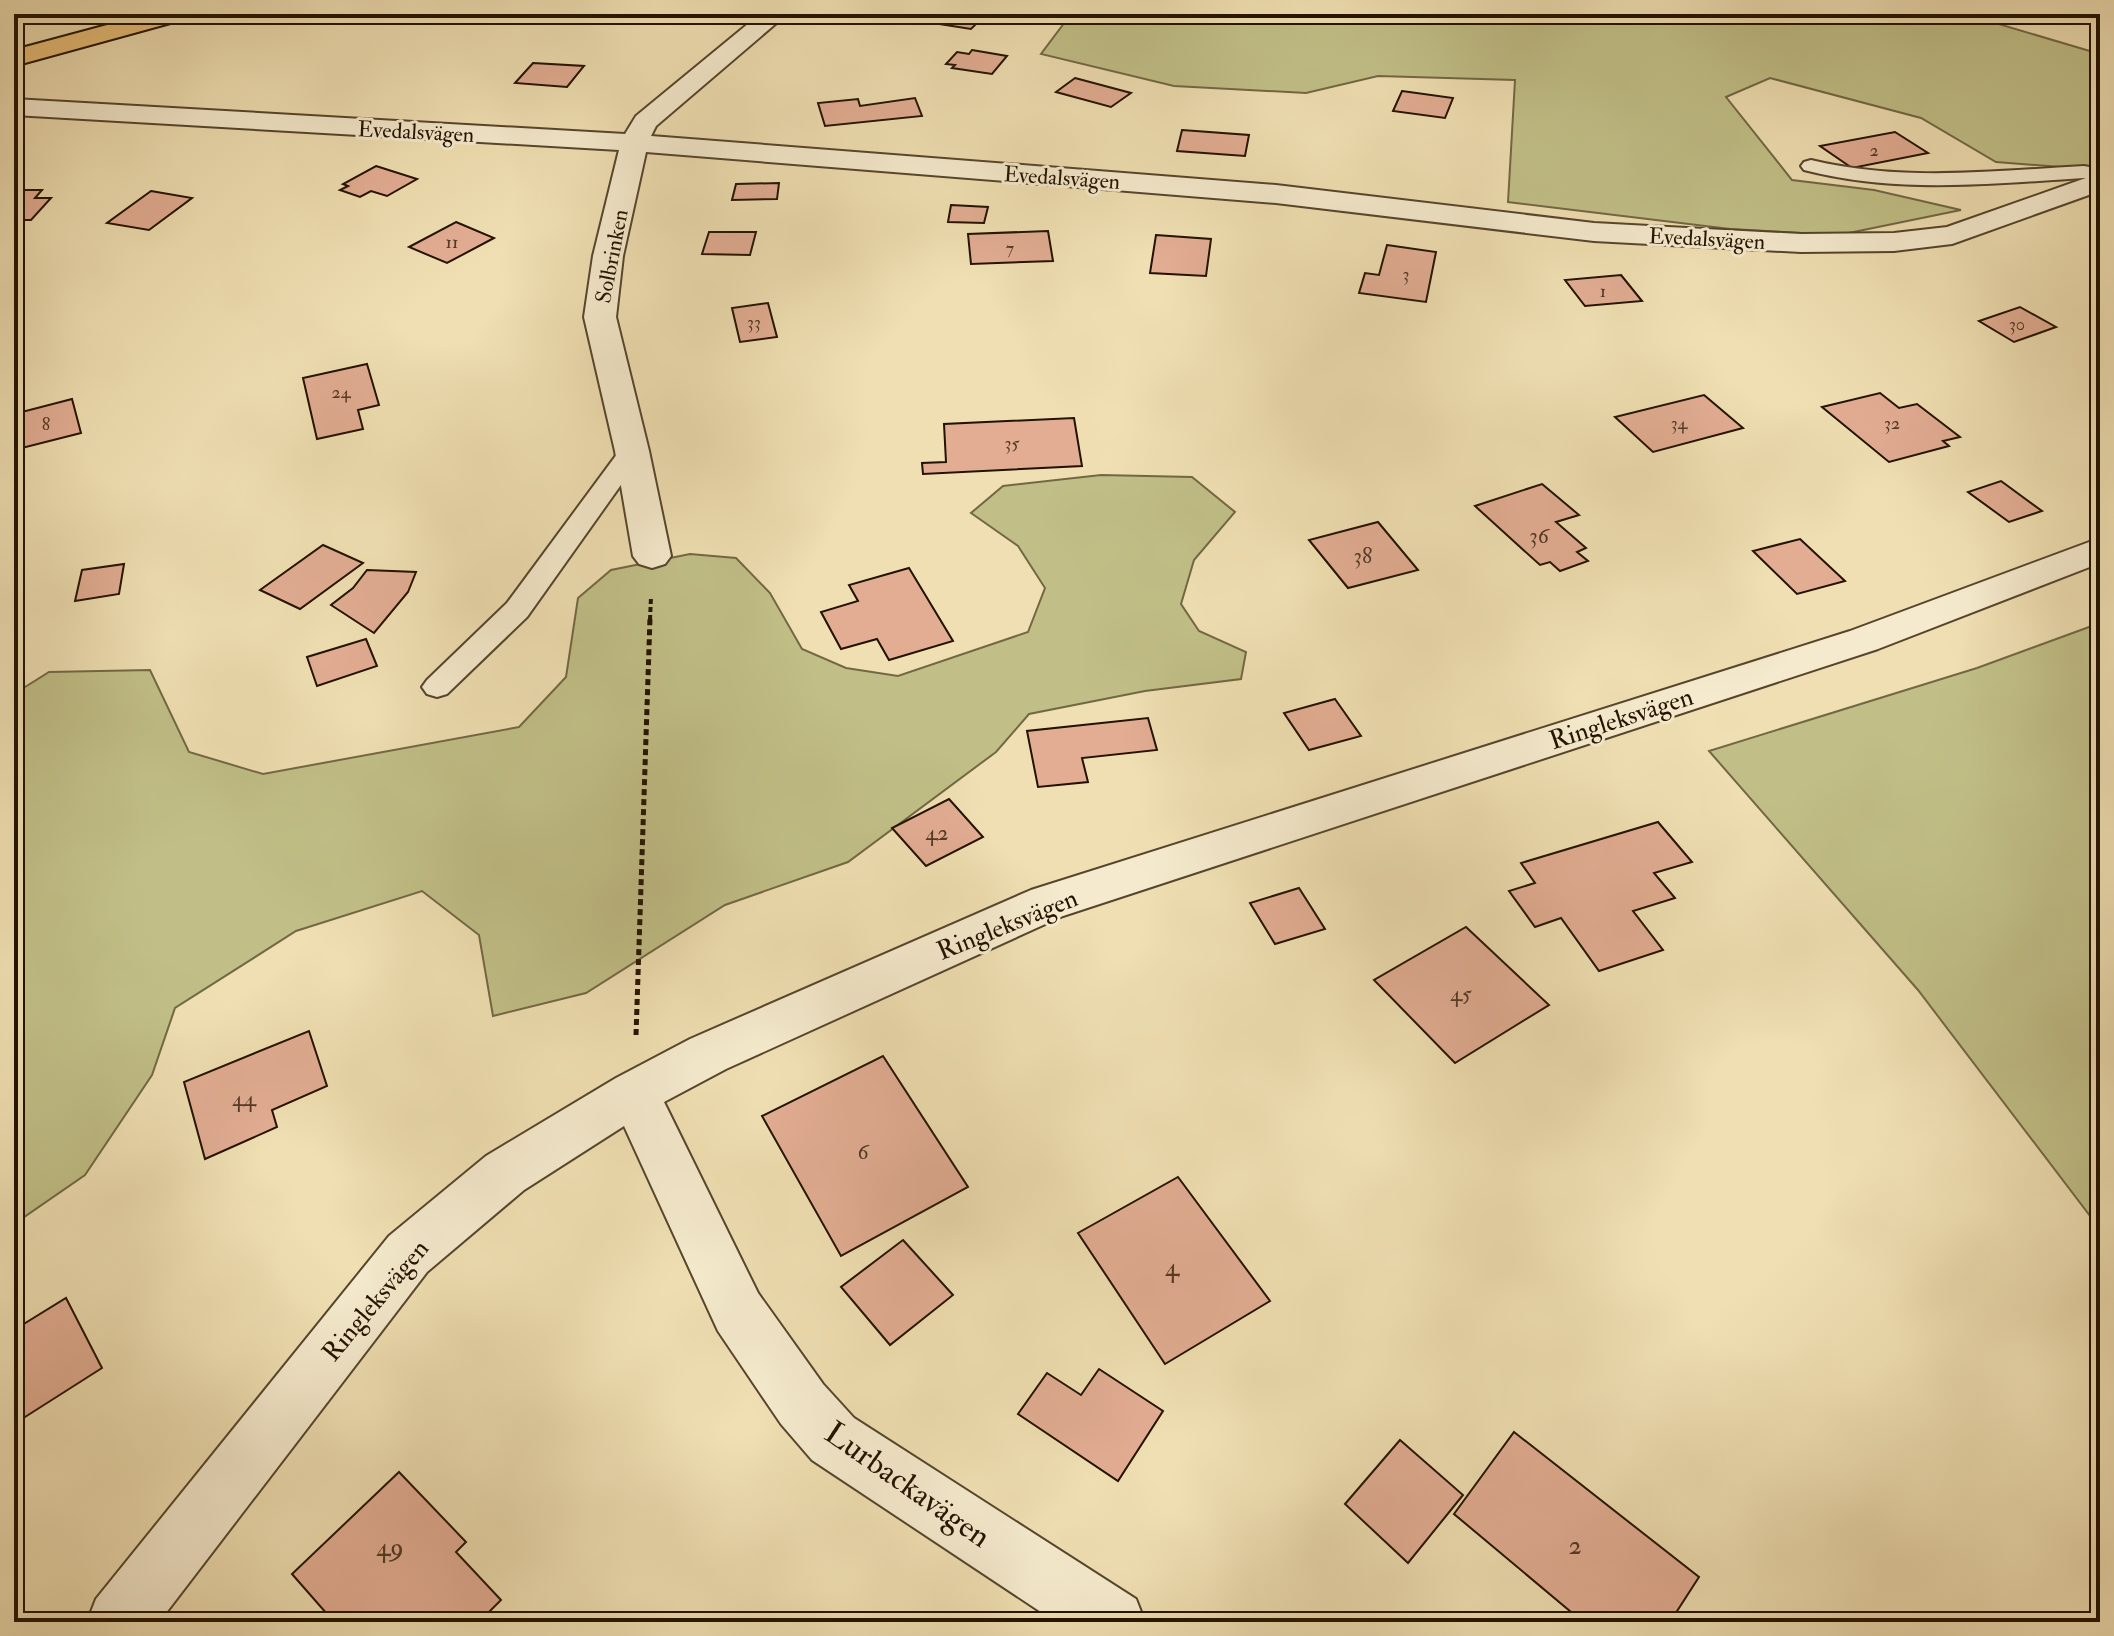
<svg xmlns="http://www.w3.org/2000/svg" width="2114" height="1636" font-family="'IM FELL Double Pica',serif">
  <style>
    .green { fill: #c1bf87; stroke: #726844; stroke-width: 2 }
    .building { fill: #e2ad93; stroke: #231200; stroke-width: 2 }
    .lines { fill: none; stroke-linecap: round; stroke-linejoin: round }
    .lane-casing { stroke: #56452c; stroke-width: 4 }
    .street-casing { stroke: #56452c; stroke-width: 4 }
    .highway-casing { stroke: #231200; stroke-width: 4 }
    .path-far1 { stroke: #231200; stroke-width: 4; stroke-dasharray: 5 3; stroke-linecap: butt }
    .path { stroke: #231200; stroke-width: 5; stroke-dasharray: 6 4; stroke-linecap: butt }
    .lane { fill: #f5eacd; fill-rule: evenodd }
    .street { fill: #f5eacd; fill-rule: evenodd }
    .highway { fill: #e8c079; fill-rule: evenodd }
    .labels { text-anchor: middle; stroke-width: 6; stroke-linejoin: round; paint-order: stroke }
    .far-number-label { font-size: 18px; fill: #533925 }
    .far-street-label { font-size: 22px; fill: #231200; stroke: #f5eacd }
    .number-label { font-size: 22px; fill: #533925 }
    .street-label { font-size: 26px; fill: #231200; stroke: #f5eacd }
    .near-number-label { font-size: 26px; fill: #533925 }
    .near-street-label { font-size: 32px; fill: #231200; stroke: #f5eacd }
  </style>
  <rect width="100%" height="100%" fill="#efdfb2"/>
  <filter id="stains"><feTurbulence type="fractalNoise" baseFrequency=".0025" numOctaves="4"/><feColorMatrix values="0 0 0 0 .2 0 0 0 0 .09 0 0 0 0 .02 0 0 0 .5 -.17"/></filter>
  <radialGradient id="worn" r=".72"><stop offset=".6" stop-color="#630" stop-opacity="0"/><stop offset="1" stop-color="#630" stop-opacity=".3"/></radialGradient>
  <!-- green -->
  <g class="green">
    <path d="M1071,14H1965L2100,54V170L1996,162L1921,118L1770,78L1726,97L1792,180L1874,190L1961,210L1839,235L1730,229L1508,202L1515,80L1378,76L1306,93L1174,86L1041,54Z"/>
    <path d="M1101,475L1192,477L1235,512L1194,560L1181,604L1199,631L1246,652L1241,679L1145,691L1029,714L996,752L848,862L725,905L586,993L493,1016L479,935L422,891L296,931L175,1008L152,1075L85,1175L14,1224V694L49,672L150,670L189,752L263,774L519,727L566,677L578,598L611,570L690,554L736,558L770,593L802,649L846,668L898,676L1028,632L1045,588L1018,546L971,513L1003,486Z"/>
    <path d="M2100,623V1229L1918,990L1709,751L1977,668Z"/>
  </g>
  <!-- building -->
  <g class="building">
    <path d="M942,14H986L971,29L933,23Z"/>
    <path d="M972,50L1007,56L992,74L952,68L955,65L946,64L957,52L969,54Z"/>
    <path d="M533,63L584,66L567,87L515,83Z"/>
    <path d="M1075,78L1131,93L1111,107L1056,92Z"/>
    <path d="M1402,91L1453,98L1445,118L1393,111Z"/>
    <path d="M915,98L922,116L825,126L818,103L858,99L860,106Z"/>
    <path d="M1182,130L1249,135L1245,156L1177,151Z"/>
    <path d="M1895,132L1928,153L1852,168L1820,146Z"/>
    <path d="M376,166L417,179L387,196L371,191L360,197L340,190L348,186L343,184Z"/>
    <path d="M779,183L777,199L732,200L736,184Z"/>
    <path d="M14,190H42L35,198H51L31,220H14Z"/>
    <path d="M151,191L192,198L149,230L107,223Z"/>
    <path d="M951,205L988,207L984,223L948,222Z"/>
    <path d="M456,222L494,238L447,263L409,247Z"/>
    <path d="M1048,231L1053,261L971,264L968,234Z"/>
    <path d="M709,232H756L750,255L702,254Z"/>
    <path d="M1156,235L1211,239L1206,276L1150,273Z"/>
    <path d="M1387,245L1436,252L1426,302L1359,293L1365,273L1379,275Z"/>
    <path d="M1621,275L1642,301L1585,306L1565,280Z"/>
    <path d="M768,303L777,337L740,342L732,308Z"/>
    <path d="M2020,307L2056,327L2014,342L1979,321Z"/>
    <path d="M367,364L379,405L358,410L363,429L317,439L303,378Z"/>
    <path d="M1880,393L1899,408L1917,404L1960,437L1943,441L1949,446L1889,462L1822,407Z"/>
    <path d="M1704,395L1743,428L1653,452L1615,417Z"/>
    <path d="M72,399L81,433L14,450V414Z"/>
    <path d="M1074,418L1082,466L923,474L922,463L946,462L944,424Z"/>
    <path d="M2001,481L2042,511L2009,522L1968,492Z"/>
    <path d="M1542,484L1579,515L1556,522L1586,548L1577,552L1588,561L1560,571L1550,562L1540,565L1475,506Z"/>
    <path d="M1378,522L1418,570L1348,588L1309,540Z"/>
    <path d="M1800,539L1845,581L1797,594L1753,551Z"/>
    <path d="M323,545L363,563L300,609L260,590Z"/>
    <path d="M124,564L119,594L75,601L82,570Z"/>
    <path d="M909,568L953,641L889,660L877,639L841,649L821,612L858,601L849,585Z"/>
    <path d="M367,570L416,572L408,592L374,633L331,605L353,588Z"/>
    <path d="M366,639L377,666L317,686L307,657Z"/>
    <path d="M1335,699L1361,736L1309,750L1284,713Z"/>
    <path d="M1148,718L1157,750L1082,758L1088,782L1038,787L1027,731Z"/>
    <path d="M949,799L983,837L926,866L892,828Z"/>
    <path d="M1658,822L1692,862L1654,873L1675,898L1633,911L1663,950L1599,971L1561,918L1535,927L1509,891L1535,883L1521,863Z"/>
    <path d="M1299,888L1325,929L1275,944L1250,903Z"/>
    <path d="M1466,927L1549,1005L1455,1063L1374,980Z"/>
    <path d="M309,1031L327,1086L272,1110L277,1127L205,1159L184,1082Z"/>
    <path d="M883,1056L968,1187L841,1256L762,1116Z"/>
    <path d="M1178,1177L1270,1301L1165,1364L1078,1233Z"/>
    <path d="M903,1240L953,1295L890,1345L841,1287Z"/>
    <path d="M66,1298L102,1368L14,1424V1330Z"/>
    <path d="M1099,1369L1163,1411L1118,1481L1018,1414L1047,1373L1081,1395Z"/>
    <path d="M1514,1432L1699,1577L1670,1622H1583L1454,1514Z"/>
    <path d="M1400,1440L1463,1495L1408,1563L1345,1504Z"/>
    <path d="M399,1472L466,1542L456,1552L501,1600L479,1622H334L292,1574Z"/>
  </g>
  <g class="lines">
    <!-- lane casing -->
    <g class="lane-casing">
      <g id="lane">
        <path d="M1811,160C1902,182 1992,171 2084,166L2100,169V181L2084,178C1989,184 1897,194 1804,170L1801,166L1804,162Z"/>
        <path d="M632,443L641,446L645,451L527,617L447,694L437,697L427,694L422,687L427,680L507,603L623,446Z"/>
      </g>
    </g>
    <!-- street casing -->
    <g class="street-casing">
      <g id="street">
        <path d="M760,14H787L656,126L651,136L1276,185L1594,223L1801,234L1894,233L1947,227L2100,173V191L1952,244L1894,251L1801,252L1594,241L1276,203L646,152L623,256L616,317L649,451L671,556L665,564L652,568L639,564L633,556L615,451L584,317L593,256L619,150L14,115V99L625,134L636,116Z"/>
        <path d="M2100,538V563L1878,649L1063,916L726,1069L664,1102L758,1293L823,1384L854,1418L1136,1599L1145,1622H1056L812,1460L781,1424L718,1331L624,1126L524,1190L427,1272L159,1622H87L96,1599L389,1236L486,1156L616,1078L690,1039L1031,890L1850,631Z"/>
      </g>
    </g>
    <!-- highway casing -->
    <g class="highway-casing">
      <path id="highway" d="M148,14H188L185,19L14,66V50Z"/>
    </g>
    <!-- path-far1 -->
    <path class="path-far1" d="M650,620L651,597"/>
    <!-- path -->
    <path class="path" d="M636,1035L650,618"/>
    <!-- lane -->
    <use href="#lane" class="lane"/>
    <!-- street -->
    <use href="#street" class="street"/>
    <!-- highway -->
    <use href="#highway" class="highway"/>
  </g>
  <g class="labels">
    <!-- far-number labels -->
    <g class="far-number-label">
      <text x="1874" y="156">2</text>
      <text x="452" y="248">11</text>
      <text x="1010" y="254">7</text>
      <text x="1406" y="280">3</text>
      <text x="1603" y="297">1</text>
      <text x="754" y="328">33</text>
      <text x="2017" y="330">30</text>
      <text x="341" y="398">24</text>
      <text x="1679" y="429">34</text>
      <text x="1892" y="429">32</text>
      <text x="46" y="430">8</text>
      <text x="1012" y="449">35</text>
    </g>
    <!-- far-street labels -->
    <g class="far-street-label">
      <text transform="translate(416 131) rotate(3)" y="8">Evedalsvägen</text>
      <text transform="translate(1062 177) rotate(4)" y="8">Evedalsvägen</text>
      <text transform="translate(1707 238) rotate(3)" y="8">Evedalsvägen</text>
      <text transform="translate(611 256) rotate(-79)" y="8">Solbrinken</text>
    </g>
    <!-- number labels -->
    <g class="number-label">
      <text x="1539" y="543">36</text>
      <text x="1363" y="563">38</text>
      <text x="937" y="840">42</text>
      <text x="1461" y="1001">45</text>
      <text x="244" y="1106">44</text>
      <text x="863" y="1159">6</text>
    </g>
    <!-- street labels -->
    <g class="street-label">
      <text transform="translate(1621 718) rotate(-18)" y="9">Ringleksvägen</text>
      <text transform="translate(1007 924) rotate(-22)" y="9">Ringleksvägen</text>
      <text transform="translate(375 1300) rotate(-50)" y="9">Ringleksvägen</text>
    </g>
    <!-- near-number labels -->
    <g class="near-number-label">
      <text x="1172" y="1276">4</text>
      <text x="1575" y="1554">2</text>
      <text x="390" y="1556">49</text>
    </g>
    <!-- near-street labels -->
    <g class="near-street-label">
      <text transform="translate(908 1484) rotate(35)" y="11">Lurbackavägen</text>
    </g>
  </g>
  <!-- margin -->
  <rect width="2114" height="1636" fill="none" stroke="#efdfb2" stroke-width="48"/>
  <rect x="16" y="16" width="2082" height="1604" fill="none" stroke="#231200" stroke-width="4"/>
  <rect x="24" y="24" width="2066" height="1588" fill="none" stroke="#231200" stroke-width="2"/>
  <rect width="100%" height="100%" filter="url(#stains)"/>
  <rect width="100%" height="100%" fill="url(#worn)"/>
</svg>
